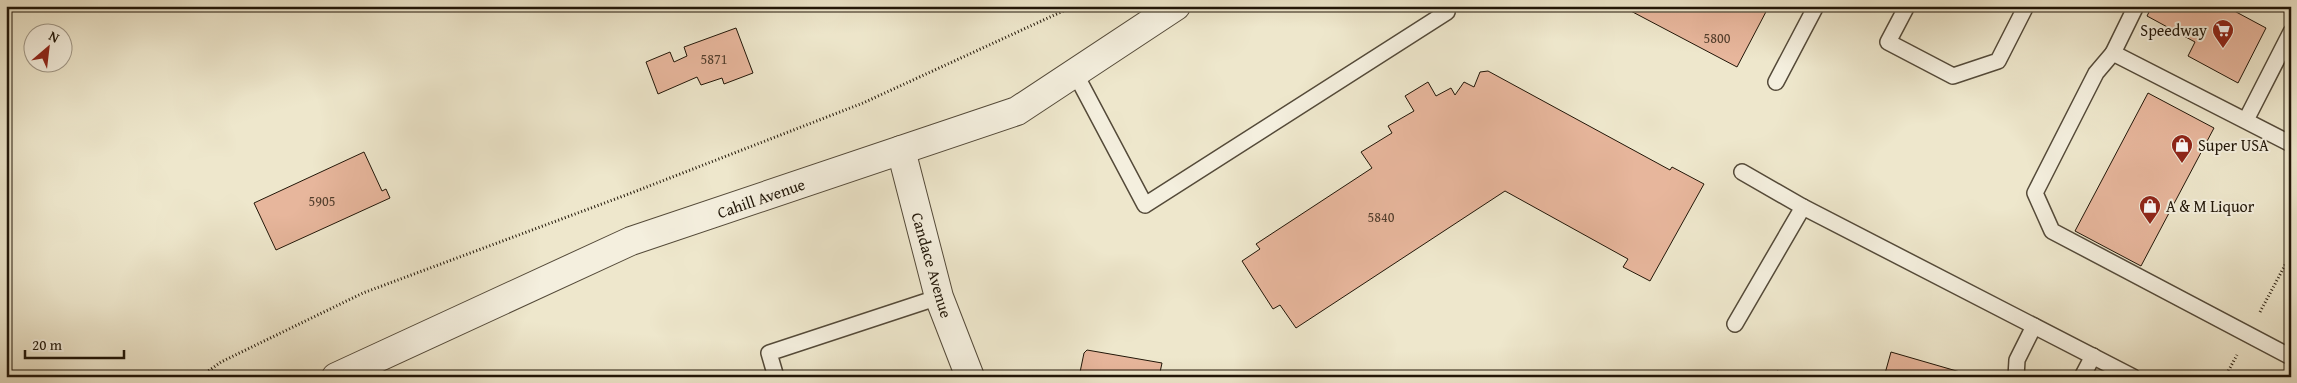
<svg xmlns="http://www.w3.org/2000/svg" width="2297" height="383" font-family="'Gentium Book Plus',serif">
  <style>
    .building { fill: #e7b69c; stroke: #211608 }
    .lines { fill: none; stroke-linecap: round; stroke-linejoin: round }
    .service-casing { stroke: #544a39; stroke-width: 18 }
    .minor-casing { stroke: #544a39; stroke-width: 30 }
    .tertiary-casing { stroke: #544a39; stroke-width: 30 }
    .path { stroke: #211608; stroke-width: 3; stroke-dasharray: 1 2.5; stroke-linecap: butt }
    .service { stroke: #f4efde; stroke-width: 15 }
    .minor { stroke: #f4efde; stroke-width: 28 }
    .tertiary { stroke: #f4efde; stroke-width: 28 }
    .labels { text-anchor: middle; stroke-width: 4; stroke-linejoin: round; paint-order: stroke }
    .number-label { font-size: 14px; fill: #523e2d }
    .poi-label { font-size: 16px; fill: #211608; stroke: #f4efde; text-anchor: start }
    .street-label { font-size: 16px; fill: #211608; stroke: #f4efde }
  </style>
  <rect width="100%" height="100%" fill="#eee7cc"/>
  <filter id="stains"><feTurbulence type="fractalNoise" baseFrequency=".004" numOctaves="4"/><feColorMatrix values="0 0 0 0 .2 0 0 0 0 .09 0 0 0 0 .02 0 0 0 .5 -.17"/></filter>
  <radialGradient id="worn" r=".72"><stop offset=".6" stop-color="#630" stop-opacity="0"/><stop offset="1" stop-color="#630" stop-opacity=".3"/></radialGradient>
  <!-- building -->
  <g class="building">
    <path d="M1628,6H1769L1737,67L1627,9Z"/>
    <path d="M2152,6H2225L2266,28L2238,83L2188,56L2195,42L2147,16Z"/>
    <path d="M736,28L753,73L724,84L722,78L701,85L697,77L658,94L646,62L670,52L674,62L687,56L684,47Z"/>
    <path d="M1488,71L1670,170L1672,167L1704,184L1650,281L1623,267L1628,259L1505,191L1296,328L1280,305L1273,309L1242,261L1260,249L1256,244L1372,168L1361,152L1392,133L1388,126L1414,111L1405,96L1428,82L1436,96L1451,88L1455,95L1464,82L1474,87L1480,72Z"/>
    <path d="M2148,93L2214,128L2141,266L2075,231Z"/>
    <path d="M364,152L382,191L386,189L390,198L276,250L254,203Z"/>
    <path d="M1087,350L1162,363L1159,377H1079L1084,353Z"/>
    <path d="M1891,352L1967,374L1966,377H1884Z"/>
    <path d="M1777,371L1798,377H1776Z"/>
  </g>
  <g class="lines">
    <!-- service casing -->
    <g class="service-casing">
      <g id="service">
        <path d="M1907,6L1888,42L1953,76L1998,61L2026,6"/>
        <path d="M2113,53L2136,6"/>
        <path d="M1075,73L1145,205L1447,12L1443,6"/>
        <path d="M1776,82L1816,6"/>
        <path d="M2246,120L2291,32"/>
        <path d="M2291,144L2113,53L2096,73L2035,193L2052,231L2291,357"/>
        <path d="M1742,172L1803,207"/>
        <path d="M1735,324L1803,207L2133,377"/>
        <path d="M776,377L769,353L939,297"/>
        <path d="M2016,377L2017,360L2034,326"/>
        <path d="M2082,377L2093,356"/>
      </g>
    </g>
    <!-- minor casing -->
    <g class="minor-casing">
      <path id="minor" d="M901,150L939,297L970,377"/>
    </g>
    <!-- tertiary casing -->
    <g class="tertiary-casing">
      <path id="tertiary" d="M336,377L631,241L1017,111L1176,6"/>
    </g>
    <!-- path -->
    <g class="path">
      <path d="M2260,312L2291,254"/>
      <path d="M200,377L221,362L363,293L626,195L863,103L1074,6"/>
      <path d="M2225,377L2237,355"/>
    </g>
    <!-- service -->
    <use href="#service" class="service"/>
    <!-- minor -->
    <use href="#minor" class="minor"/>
    <!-- tertiary -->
    <use href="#tertiary" class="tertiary"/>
  </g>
  <!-- icons -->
  <defs>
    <g id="supermarket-pin" transform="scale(1.125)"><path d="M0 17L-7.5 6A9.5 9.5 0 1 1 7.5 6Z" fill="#8f2418" stroke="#f4efde"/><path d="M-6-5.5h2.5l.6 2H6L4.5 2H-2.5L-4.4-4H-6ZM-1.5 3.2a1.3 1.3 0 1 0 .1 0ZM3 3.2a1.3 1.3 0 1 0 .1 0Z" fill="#fff"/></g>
    <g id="shop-pin" transform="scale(1.125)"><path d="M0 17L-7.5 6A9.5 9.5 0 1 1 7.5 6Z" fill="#8f2418" stroke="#f4efde"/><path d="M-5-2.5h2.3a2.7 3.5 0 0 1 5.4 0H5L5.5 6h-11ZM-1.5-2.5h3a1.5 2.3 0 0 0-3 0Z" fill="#fff"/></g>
  </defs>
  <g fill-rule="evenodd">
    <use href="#supermarket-pin" x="2223" y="30"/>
    <use href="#shop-pin" x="2182" y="145"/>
    <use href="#shop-pin" x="2150" y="206"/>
  </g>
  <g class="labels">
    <!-- number labels -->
    <g class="number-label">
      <text x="1717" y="43">5800</text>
      <text x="714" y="64">5871</text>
      <text x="322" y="206">5905</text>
      <text x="1381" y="222">5840</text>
    </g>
    <!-- poi labels -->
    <g class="poi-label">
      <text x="2207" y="36" text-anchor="end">Speedway</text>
      <text x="2198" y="151">Super USA</text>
      <text x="2166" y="212">A &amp; M Liquor</text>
    </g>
    <!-- street labels -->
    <g class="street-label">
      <text transform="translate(761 198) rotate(-19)" y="6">Cahill Avenue</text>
      <text transform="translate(932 265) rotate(74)" y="6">Candace Avenue</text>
    </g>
  </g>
  <!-- margin -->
  <rect width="2297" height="383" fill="none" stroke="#eee7cc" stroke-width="25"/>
  <rect x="8" y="8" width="2282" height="368" fill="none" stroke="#211608" stroke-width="2.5"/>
  <rect x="12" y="12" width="2272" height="358" fill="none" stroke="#211608"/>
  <!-- north arrow -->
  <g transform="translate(48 48) rotate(28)"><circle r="24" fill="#f4efde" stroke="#a09888"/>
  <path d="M0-4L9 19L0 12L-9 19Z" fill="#8f2418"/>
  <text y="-8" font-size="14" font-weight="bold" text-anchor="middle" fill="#211608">N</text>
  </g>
  <!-- scale -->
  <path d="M25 350v8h99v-8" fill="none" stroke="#211608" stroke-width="2.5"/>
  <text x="32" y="350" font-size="15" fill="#211608" stroke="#f4efde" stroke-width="4" paint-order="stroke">20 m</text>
  <rect width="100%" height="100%" filter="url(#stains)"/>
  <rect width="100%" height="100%" fill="url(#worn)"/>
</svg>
